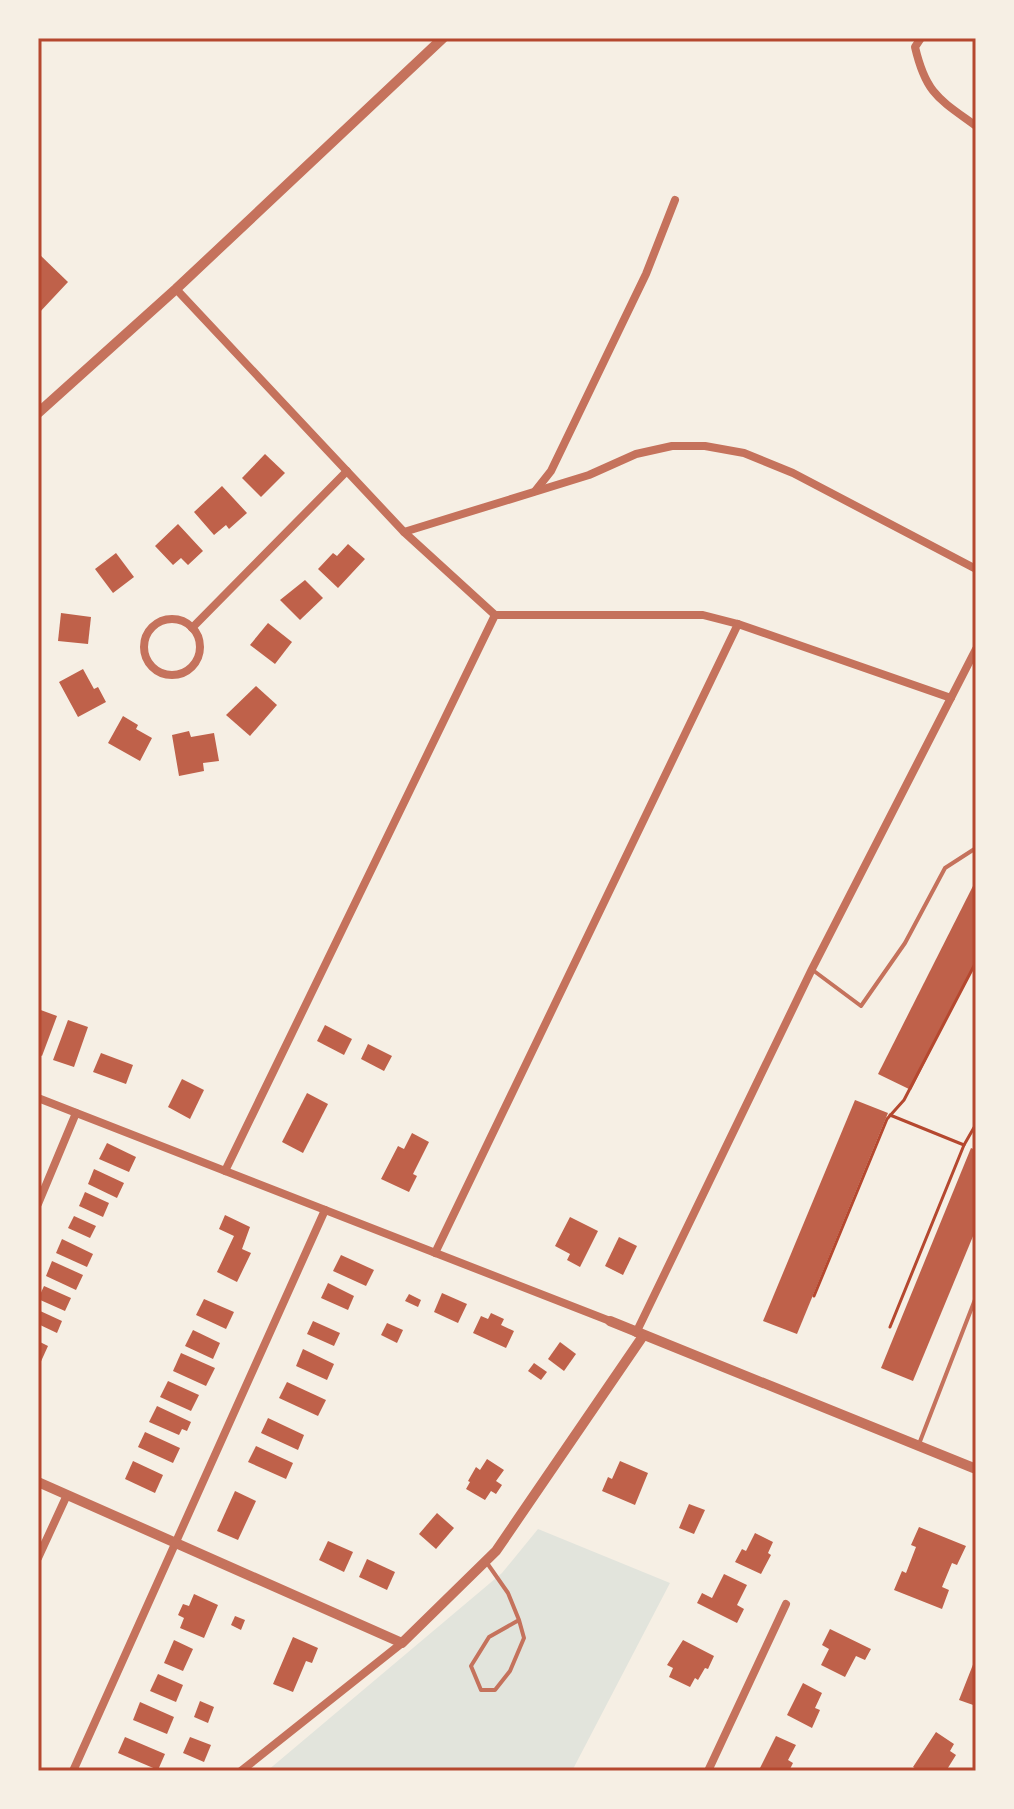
<svg xmlns="http://www.w3.org/2000/svg" width="1014" height="1809" font-family="'Nunito Sans',sans-serif">
  <style>
    .green { fill: #e2e4dc }
    .building { fill: #bf614a }
    .lines { fill: none; stroke-linecap: round; stroke-linejoin: round }
    .path { stroke: #b5482f; stroke-width: 3 }
    .service { stroke: #c5725c; stroke-width: 4 }
    .minor { stroke: #c5725c; stroke-width: 8 }
    .tertiary { stroke: #c5725c; stroke-width: 10 }
    .neatline { fill: none; stroke: #b5482f; stroke-width: 3 }
  </style>
  <rect width="100%" height="100%" fill="#f6efe4"/>
  <!-- green -->
  <path class="green" d="M538,1529L670,1583L572,1771H267L502,1573Z"/>
  <!-- building -->
  <g class="building">
    <path d="M38,253L68,282L38,314Z"/>
    <path d="M265,454L285,473L261,497L242,478Z"/>
    <path d="M222,486L247,513L229,529L226,525L214,535L194,512Z"/>
    <path d="M178,524L203,551L188,565L181,558L173,565L155,546Z"/>
    <path d="M348,544L365,559L338,588L318,569L333,553L337,556Z"/>
    <path d="M116,553L134,577L113,593L95,569Z"/>
    <path d="M305,580L323,598L300,620L280,600Z"/>
    <path d="M61,613L91,617L88,644L58,641Z"/>
    <path d="M268,623L292,642L275,664L250,645Z"/>
    <path d="M83,669L94,689L98,687L106,702L78,717L59,682Z"/>
    <path d="M256,686L277,705L250,736L226,715Z"/>
    <path d="M123,716L138,725L136,729L152,738L140,761L108,743Z"/>
    <path d="M189,731L191,737L214,733L219,761L203,763L204,771L179,776L172,735Z"/>
    <path d="M976,880V960L911,1090L878,1074Z"/>
    <path d="M38,1009L57,1016L42,1056L38,1054Z"/>
    <path d="M68,1020L88,1027L74,1067L53,1060Z"/>
    <path d="M325,1025L352,1039L344,1055L317,1041Z"/>
    <path d="M368,1044L392,1056L384,1071L361,1059Z"/>
    <path d="M101,1053L133,1065L126,1084L93,1072Z"/>
    <path d="M182,1079L204,1090L190,1119L168,1107Z"/>
    <path d="M307,1093L328,1104L303,1153L282,1142Z"/>
    <path d="M855,1100L888,1113L797,1334L763,1321Z"/>
    <path d="M412,1133L429,1142L413,1174L417,1176L409,1192L381,1179L398,1146L404,1149Z"/>
    <path d="M107,1143L136,1157L129,1172L99,1159Z"/>
    <path d="M971,1148L976,1150V1229L913,1381L881,1368Z"/>
    <path d="M94,1169L124,1183L117,1198L88,1184Z"/>
    <path d="M85,1192L109,1203L103,1217L79,1206Z"/>
    <path d="M225,1215L250,1227L242,1249L251,1253L237,1282L217,1272L234,1236L219,1229Z"/>
    <path d="M74,1216L96,1226L90,1238L68,1228Z"/>
    <path d="M570,1217L598,1231L580,1267L567,1260L570,1254L555,1246Z"/>
    <path d="M619,1237L637,1246L623,1275L605,1266Z"/>
    <path d="M62,1239L93,1254L87,1267L56,1253Z"/>
    <path d="M341,1255L374,1270L366,1286L333,1271Z"/>
    <path d="M52,1261L83,1275L76,1290L46,1276Z"/>
    <path d="M328,1283L354,1296L348,1310L321,1298Z"/>
    <path d="M44,1286L71,1298L65,1311L38,1299Z"/>
    <path d="M442,1293L467,1304L458,1323L434,1312Z"/>
    <path d="M409,1294L421,1300L418,1307L405,1301Z"/>
    <path d="M204,1299L234,1312L226,1329L196,1315Z"/>
    <path d="M38,1310L62,1321L57,1333L38,1324Z"/>
    <path d="M491,1313L504,1319L501,1325L514,1331L506,1348L473,1333L481,1316L488,1319Z"/>
    <path d="M313,1321L340,1333L334,1346L307,1334Z"/>
    <path d="M387,1323L403,1330L397,1343L381,1335Z"/>
    <path d="M193,1330L220,1343L213,1359L185,1346Z"/>
    <path d="M38,1341L48,1346L38,1368Z"/>
    <path d="M560,1342L576,1354L564,1371L548,1359Z"/>
    <path d="M303,1349L334,1364L327,1380L296,1366Z"/>
    <path d="M181,1353L215,1368L206,1386L173,1371Z"/>
    <path d="M534,1363L547,1372L541,1380L528,1371Z"/>
    <path d="M168,1381L199,1395L191,1411L160,1397Z"/>
    <path d="M287,1382L326,1400L318,1416L279,1398Z"/>
    <path d="M157,1406L191,1422L187,1431L182,1429L179,1435L149,1422Z"/>
    <path d="M268,1418L304,1435L298,1450L261,1433Z"/>
    <path d="M145,1432L180,1448L173,1463L138,1447Z"/>
    <path d="M256,1446L293,1463L286,1479L248,1462Z"/>
    <path d="M487,1459L504,1470L496,1481L502,1485L496,1494L491,1491L485,1500L466,1489L470,1482L468,1481L476,1467L480,1470Z"/>
    <path d="M133,1461L163,1475L155,1493L125,1479Z"/>
    <path d="M620,1461L648,1473L635,1505L602,1491L608,1477L612,1479Z"/>
    <path d="M235,1491L256,1501L238,1540L217,1531Z"/>
    <path d="M689,1504L705,1510L694,1534L679,1528Z"/>
    <path d="M437,1513L454,1528L436,1549L419,1534Z"/>
    <path d="M919,1527L966,1546L957,1565L952,1563L942,1587L949,1590L942,1609L894,1590L902,1571L906,1573L916,1547L911,1545Z"/>
    <path d="M755,1533L773,1542L768,1553L771,1555L761,1574L735,1562L742,1549L746,1551Z"/>
    <path d="M328,1541L353,1552L344,1572L319,1560Z"/>
    <path d="M367,1559L395,1572L387,1590L359,1577Z"/>
    <path d="M724,1574L747,1585L737,1605L744,1609L737,1623L697,1603L702,1593L712,1598Z"/>
    <path d="M194,1594L218,1605L204,1638L180,1628L184,1618L178,1615L183,1604L189,1606Z"/>
    <path d="M235,1616L245,1620L241,1630L231,1625Z"/>
    <path d="M830,1629L871,1649L865,1660L856,1656L845,1677L821,1665L829,1649L822,1645Z"/>
    <path d="M293,1637L318,1648L312,1663L306,1661L293,1692L273,1684Z"/>
    <path d="M174,1640L193,1649L183,1671L164,1663Z"/>
    <path d="M683,1640L714,1656L708,1669L705,1668L698,1680L695,1678L690,1687L669,1677L673,1668L667,1665Z"/>
    <path d="M976,1657V1706L959,1700Z"/>
    <path d="M158,1674L183,1685L176,1702L150,1691Z"/>
    <path d="M803,1683L822,1693L815,1708L820,1710L812,1728L787,1715Z"/>
    <path d="M200,1701L214,1707L208,1723L194,1717Z"/>
    <path d="M140,1702L174,1717L167,1734L133,1720Z"/>
    <path d="M936,1732L954,1744L950,1751L956,1755L946,1771H919L913,1767Z"/>
    <path d="M776,1736L796,1745L788,1760L793,1763L789,1771H766L760,1768Z"/>
    <path d="M125,1737L165,1754L158,1770L118,1753Z"/>
    <path d="M190,1737L211,1745L204,1762L183,1753Z"/>
  </g>
  <g class="lines">
    <!-- path -->
    <g class="path">
      <path d="M890,1115L964,1145L976,1124"/>
      <path d="M814,1296L887,1119L904,1100L976,962"/>
      <path d="M890,1327L964,1145"/>
    </g>
    <!-- service -->
    <g class="service">
      <path d="M814,971L861,1006L905,943L945,868L976,848"/>
      <path d="M919,1444L976,1297"/>
      <path d="M487,1563L508,1593L519,1620L489,1637L471,1666L481,1690H495L510,1671L524,1638L519,1620"/>
    </g>
    <!-- minor -->
    <g class="minor">
      <path d="M921,38L915,47C926,94 939,99 976,126"/>
      <path d="M176,289L404,532L495,615H703L738,624L951,698"/>
      <path d="M536,490L551,471L646,274L675,200"/>
      <path d="M404,532L589,475L636,454L672,446H705L744,453L793,473L976,569"/>
      <circle cx="172" cy="647" r="28"/>
      <path d="M192,628L347,471"/>
      <path d="M38,1098L610,1321"/>
      <path d="M225,1171L495,615"/>
      <path d="M38,1204L76,1113"/>
      <path d="M435,1253L738,624"/>
      <path d="M636,1333L812,969L976,649"/>
      <path d="M38,1558L67,1495"/>
      <path d="M73,1771L325,1210"/>
      <path d="M241,1771L402,1643"/>
      <path d="M708,1771L786,1604"/>
    </g>
    <!-- tertiary -->
    <g class="tertiary">
      <path d="M38,413L176,289L443,38"/>
      <path d="M610,1321L976,1469"/>
      <path d="M38,1482L402,1643L496,1551L643,1336"/>
    </g>
  </g>
  <!-- border -->
  <rect width="1014" height="1809" fill="none" stroke="#f6efe4" stroke-width="80"/>
  <rect x="40" y="40" width="934" height="1729" class="neatline"/>
</svg>
